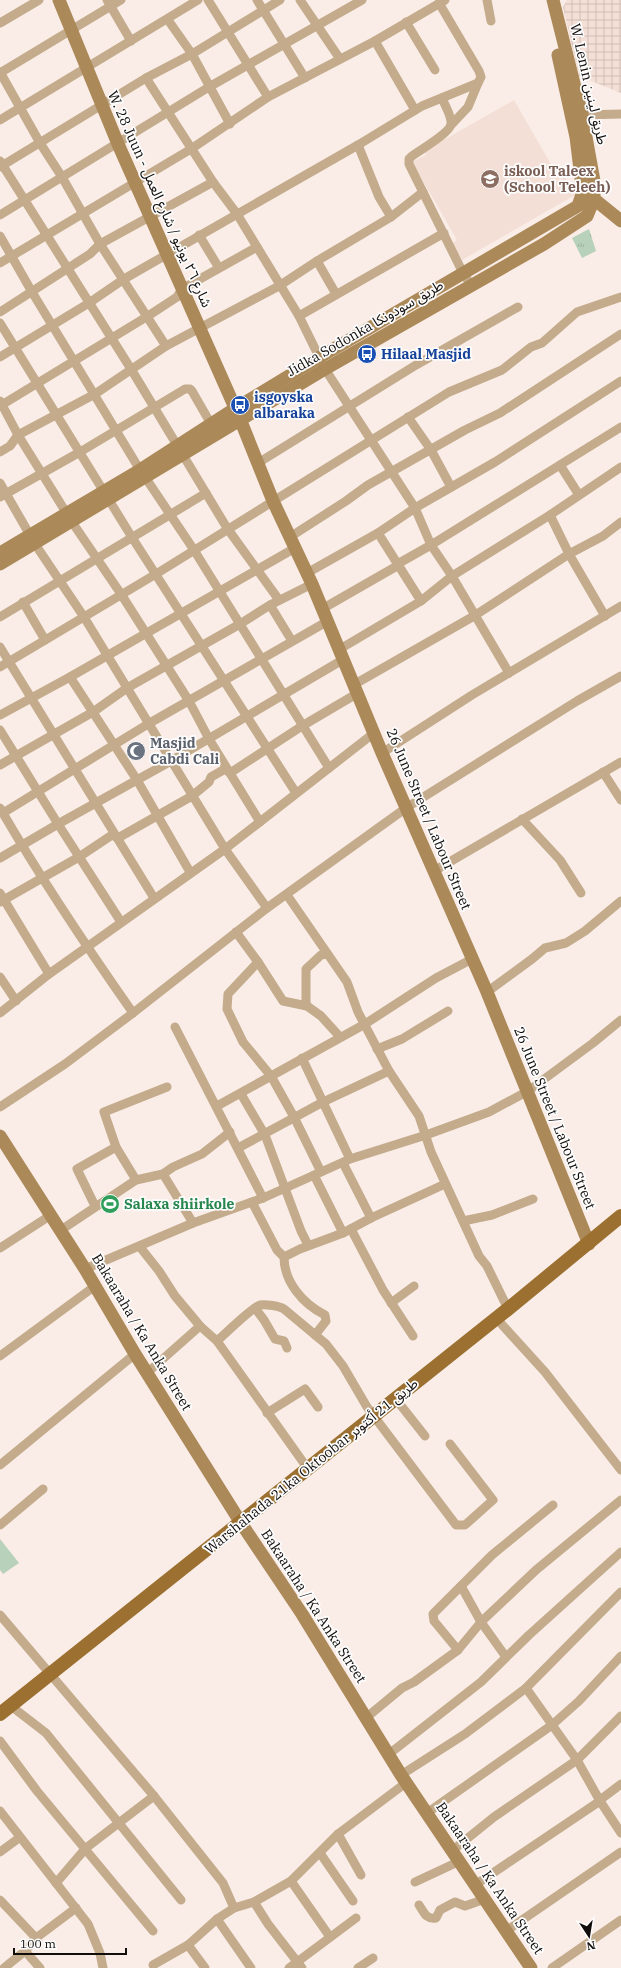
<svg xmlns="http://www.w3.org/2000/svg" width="621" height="1968" font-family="'IBM Plex Serif','Noto Sans Arabic',serif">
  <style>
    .built { fill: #f3dfd5 }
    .industrial { fill: url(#industrial-grid) }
    .grass { fill: #b7d1ba }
    .park { fill: url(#park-tufts) }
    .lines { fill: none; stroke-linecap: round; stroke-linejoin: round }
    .street { stroke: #c3ab8c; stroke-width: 9 }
    .secondary { stroke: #ac8959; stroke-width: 13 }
    .primary { stroke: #9b7030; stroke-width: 14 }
    .labels { text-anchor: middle; stroke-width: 3.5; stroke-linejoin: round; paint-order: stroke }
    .street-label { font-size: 14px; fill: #110d0b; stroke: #fdfdfd }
    .education-label { font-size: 14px; font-weight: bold; fill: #785e54; stroke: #fdfdfd; text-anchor: start }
    .transit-label { font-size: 14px; font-weight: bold; fill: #164399; stroke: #fdfdfd; text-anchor: start }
    .worship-label { font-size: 14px; font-weight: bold; fill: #5b616d; stroke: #fdfdfd; text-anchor: start }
    .leisure-label { font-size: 14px; font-weight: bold; fill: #27864d; stroke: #fdfdfd; text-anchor: start }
  </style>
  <defs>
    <pattern id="industrial-grid" width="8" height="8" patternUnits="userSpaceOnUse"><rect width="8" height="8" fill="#f3dfd5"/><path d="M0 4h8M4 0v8" fill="none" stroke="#cfbeb6"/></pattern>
    <pattern id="park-tufts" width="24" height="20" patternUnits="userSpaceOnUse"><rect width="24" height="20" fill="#b7d1ba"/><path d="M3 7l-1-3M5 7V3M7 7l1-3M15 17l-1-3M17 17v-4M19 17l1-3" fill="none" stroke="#9cb29f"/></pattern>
  </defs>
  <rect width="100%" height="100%" fill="#faede7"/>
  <!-- built -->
  <path class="built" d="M514,100L560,180L565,177L575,195L462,260L452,243L457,240L412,162L426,155L424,151Z"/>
  <!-- industrial -->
  <path class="industrial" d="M567,0H621V93L579,76L563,7Z"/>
  <!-- grass -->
  <path class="grass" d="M0,1539L19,1563L3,1574L0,1570Z"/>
  <!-- park -->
  <path class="park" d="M589,229L596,251L582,258L572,238Z"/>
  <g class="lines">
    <!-- street -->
    <g class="street">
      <path d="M107,0L131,41"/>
      <path d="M208,0L268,97"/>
      <path d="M257,0L305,78"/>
      <path d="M300,0L340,59"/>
      <path d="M487,0L491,21"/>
      <path d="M168,20L192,54L230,124"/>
      <path d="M406,22L435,70"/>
      <path d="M0,23L39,0"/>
      <path d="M375,41L415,110"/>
      <path d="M0,72L40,143L62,177L100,244L166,346"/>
      <path d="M0,73L121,0"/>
      <path d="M146,78L213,182L237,214L299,316L325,369L415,508L431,545L452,576L509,673"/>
      <path d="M442,98C445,106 452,116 451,124C450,133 420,150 412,156L409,159V164L463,273L471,285"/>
      <path d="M582,115L621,114"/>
      <path d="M0,120L198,0"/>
      <path d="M451,125L468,107L478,83"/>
      <path d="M358,145L379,197L391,217"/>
      <path d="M0,161L131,369L227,528L279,600"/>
      <path d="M0,167L146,78L192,54L280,0"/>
      <path d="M0,215L209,87L362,0"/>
      <path d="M199,235L219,268"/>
      <path d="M0,236L32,292L140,470"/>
      <path d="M317,261L336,294"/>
      <path d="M0,263L191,149L268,97L375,41L445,0"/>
      <path d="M0,312L90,254L100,244L213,182"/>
      <path d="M299,316L444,233"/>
      <path d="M0,323L133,539L296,793"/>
      <path d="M0,357L89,303L124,279L358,145L422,106L478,83L481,77L479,71L439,3"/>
      <path d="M0,401L18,435L72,522L121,594L189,701L209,739L260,822"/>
      <path d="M0,406L148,316L177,297L182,289L257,247"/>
      <path d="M408,417L431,450L451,487"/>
      <path d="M0,452L10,446L18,435L95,394L166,346L279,286L317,261L391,217L423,192"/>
      <path d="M258,463L416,365L518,307"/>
      <path d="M560,465L579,495"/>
      <path d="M145,477L194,550L329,768"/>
      <path d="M0,483L35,544L84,617L225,849L267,908"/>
      <path d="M0,497L80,452L185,389H190L192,391L211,424"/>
      <path d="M550,515L569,554L605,616"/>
      <path d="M378,533L421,601"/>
      <path d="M290,537L346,501L368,485L465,430L500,413L621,334"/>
      <path d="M307,573L378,533L415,508L495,462L621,381"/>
      <path d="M23,602L45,640"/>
      <path d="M270,605L292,641"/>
      <path d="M322,609L397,566L401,562L431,545L621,427"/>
      <path d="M0,617L206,493"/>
      <path d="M0,647L154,898"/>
      <path d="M340,649L421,601L452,576L550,515L621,467"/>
      <path d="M0,667L156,574L449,392L502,370L531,347L542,343L577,312L621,297"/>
      <path d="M70,677L137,780L190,872"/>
      <path d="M355,684L474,616L569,554L603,536L621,522"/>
      <path d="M0,715L70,677L295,548"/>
      <path d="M0,730L58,824L121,922"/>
      <path d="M382,753L472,695L621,606"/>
      <path d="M0,765L93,712L127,688L240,624L270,605L312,584"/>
      <path d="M603,772L621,800"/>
      <path d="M0,808C41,879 86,946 133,1013"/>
      <path d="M3,813L148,724L328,621"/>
      <path d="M522,819L560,860L581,893"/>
      <path d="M0,858L58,824L171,761L344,659"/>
      <path d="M434,871L621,762"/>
      <path d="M0,893L49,974"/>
      <path d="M287,895L347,982L358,1012L389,1071L419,1116L431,1152L479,1256L487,1266L508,1309"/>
      <path d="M0,902L79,857L112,835L118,838L192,796L209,782L211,777L225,769L230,773L302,726L358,693"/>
      <path d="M236,932L258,962L283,1001L307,1006"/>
      <path d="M327,954L321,955L306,969V1002L307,1006L321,1016L340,1037"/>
      <path d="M258,962L228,994L227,1009L243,1042L271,1076L294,1117L321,1172"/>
      <path d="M0,977L16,1001"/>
      <path d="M487,992L532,959L545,948L566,943L585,931L621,901"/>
      <path d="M0,1013L49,974L225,849L374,733"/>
      <path d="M175,1027L263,1198"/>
      <path d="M377,1049L402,1039L448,1011"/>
      <path d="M302,1058L350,1159"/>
      <path d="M241,1094L265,1135L301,1231L308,1245"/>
      <path d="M217,1106L365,1024L436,978L472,959"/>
      <path d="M0,1107L65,1064L133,1013L267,908L406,808L577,701L621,676"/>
      <path d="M238,1148L323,1102L389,1071"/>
      <path d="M343,1163L371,1218"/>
      <path d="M163,1174L193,1223"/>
      <path d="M314,1175L343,1233"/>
      <path d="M136,1180L116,1147L104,1112L167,1087"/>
      <path d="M252,1202L277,1250L284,1257C284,1282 303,1304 325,1315L326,1321L315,1335"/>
      <path d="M95,1206L77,1169L116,1147"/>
      <path d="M463,1221L492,1215L533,1199"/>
      <path d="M351,1229L383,1290L413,1336"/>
      <path d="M61,1230L136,1180L163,1174L173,1167L202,1154L230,1132"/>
      <path d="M140,1247L159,1271L175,1296L200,1326L217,1341L308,1469"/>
      <path d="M0,1248L51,1215"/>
      <path d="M284,1257L300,1249L343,1233L371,1218L445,1184"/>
      <path d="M85,1269L193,1223L263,1198L350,1159L426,1135L489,1112L528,1091L593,1043L621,1020"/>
      <path d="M391,1303L414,1286"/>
      <path d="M255,1308L264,1320L275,1339L284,1341L287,1348"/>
      <path d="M496,1318L545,1372L621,1470"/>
      <path d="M217,1341C225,1334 252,1307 260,1305C266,1304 279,1306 284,1309L326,1344L343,1366L367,1407L456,1525H465L493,1500L450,1444"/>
      <path d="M0,1356L95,1286"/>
      <path d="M147,1373L200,1326"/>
      <path d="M395,1398L425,1436"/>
      <path d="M267,1413L305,1389L318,1407"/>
      <path d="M0,1465L135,1354"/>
      <path d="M0,1525L43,1489"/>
      <path d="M461,1586L481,1622L506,1657"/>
      <path d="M0,1615L154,1796L223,1883L234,1908"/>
      <path d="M458,1650L434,1621L433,1614L492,1555L553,1505"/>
      <path d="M526,1688L577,1760L600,1801L621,1833"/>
      <path d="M11,1706L46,1733L181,1900"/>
      <path d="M367,1717L402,1688L414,1682L458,1650L481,1622L536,1570L621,1500"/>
      <path d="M0,1741L37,1791L153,1931"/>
      <path d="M389,1754L481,1682L529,1635L621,1552"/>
      <path d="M401,1775L465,1734L526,1688L621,1592"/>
      <path d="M600,1800L621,1784"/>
      <path d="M0,1811L88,1924L100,1953L103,1968"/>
      <path d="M427,1813L552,1725L579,1701L621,1656"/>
      <path d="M338,1834L361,1875"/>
      <path d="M453,1850L494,1817L577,1760L621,1716"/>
      <path d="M0,1852L19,1838"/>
      <path d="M320,1853L353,1901"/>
      <path d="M291,1881L330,1937"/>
      <path d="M415,1882L460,1861"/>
      <path d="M56,1883L86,1848L154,1796"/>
      <path d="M475,1885L600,1801"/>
      <path d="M0,1900L36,1938"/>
      <path d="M254,1902L268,1924L302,1968"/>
      <path d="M419,1905C424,1912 426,1920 436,1918L440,1910L455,1902L465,1906L485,1899"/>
      <path d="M217,1919L251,1968"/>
      <path d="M506,1931L621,1852"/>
      <path d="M188,1945L205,1968"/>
      <path d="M25,1951L40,1968"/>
      <path d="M153,1965L188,1945L217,1919L234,1908L254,1902L291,1881L338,1834L407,1782"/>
      <path d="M4,1968L25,1951L36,1938L76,1908"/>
      <path d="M289,1968L356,1918"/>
      <path d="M358,1968L373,1958"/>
      <path d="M552,1968L621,1920"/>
    </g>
    <!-- secondary -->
    <g class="secondary">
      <path d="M59,0L118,144L240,419L273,501L312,584L382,753L487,992L589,1244"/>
      <path d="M587,196L594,199L621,221"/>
      <path d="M0,553L140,470L236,408L320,357L578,206L582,194L581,178L576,137L558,55"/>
      <path d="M0,564L325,369L544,244L587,216L594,199V181L582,115L553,0"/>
      <path d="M0,1136L85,1269L135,1354L241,1523L302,1614L401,1775L531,1968"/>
    </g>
    <!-- primary -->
    <path class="primary" d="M0,1714L508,1309L621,1216"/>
  </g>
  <!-- icons -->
  <defs>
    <g id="school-disc" transform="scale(1)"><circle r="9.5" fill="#8d6e63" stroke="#fdfdfd"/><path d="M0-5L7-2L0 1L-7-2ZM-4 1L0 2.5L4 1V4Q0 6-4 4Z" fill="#fff"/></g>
    <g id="bus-disc" transform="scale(1)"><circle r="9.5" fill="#1a4fb4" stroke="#fdfdfd"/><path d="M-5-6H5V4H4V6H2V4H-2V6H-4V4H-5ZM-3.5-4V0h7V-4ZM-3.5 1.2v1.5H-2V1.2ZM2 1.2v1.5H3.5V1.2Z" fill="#fff"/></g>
    <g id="mosque-disc" transform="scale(1)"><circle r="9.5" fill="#6b7280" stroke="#fdfdfd"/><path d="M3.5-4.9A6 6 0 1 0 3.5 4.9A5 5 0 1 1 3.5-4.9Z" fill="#fff"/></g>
    <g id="stadium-disc" transform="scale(1)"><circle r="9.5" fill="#2e9e5b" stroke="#fdfdfd"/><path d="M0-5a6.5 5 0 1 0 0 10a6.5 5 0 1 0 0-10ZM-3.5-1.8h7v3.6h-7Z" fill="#fff"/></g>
  </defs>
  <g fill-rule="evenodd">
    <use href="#school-disc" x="490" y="179"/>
    <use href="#bus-disc" x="367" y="354"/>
    <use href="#bus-disc" x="240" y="405"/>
    <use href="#mosque-disc" x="136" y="751"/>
    <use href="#stadium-disc" x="110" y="1204"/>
  </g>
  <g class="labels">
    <!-- street labels -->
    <g class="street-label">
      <text transform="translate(589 84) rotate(77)" y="5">W. Lenin طريق لينين</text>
      <text transform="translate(160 199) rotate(66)" y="5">W. 28 Juun - شارع ٢٦ يونيو / شارع العمل</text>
      <text transform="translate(365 328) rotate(-30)" y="5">Jidka Sodonka طريق سودونكا</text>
      <text transform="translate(429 819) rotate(67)" y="5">26 June Street / Labour Street</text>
      <text transform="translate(555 1118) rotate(68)" y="5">26 June Street / Labour Street</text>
      <text transform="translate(142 1332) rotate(59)" y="5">Bakaaraha / Ka Anka Street</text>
      <text transform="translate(311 1466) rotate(-39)" y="5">Warshahada 21ka Oktoobar طريق 21 أكتوبر</text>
      <text transform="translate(314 1606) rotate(57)" y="5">Bakaaraha / Ka Anka Street</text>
      <text transform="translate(490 1878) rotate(56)" y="5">Bakaaraha / Ka Anka Street</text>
    </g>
    <!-- education labels -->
    <g class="education-label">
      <text x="504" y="176">iskool Taleex<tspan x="504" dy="16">(School Teleeh)</tspan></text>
    </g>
    <!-- transit labels -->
    <g class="transit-label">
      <text x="381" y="359">Hilaal Masjid</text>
      <text x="254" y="402">isgoyska<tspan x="254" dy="16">albaraka</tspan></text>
    </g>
    <!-- worship labels -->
    <g class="worship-label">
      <text x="150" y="748">Masjid<tspan x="150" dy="16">Cabdi Cali</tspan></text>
    </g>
    <!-- leisure labels -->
    <g class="leisure-label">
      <text x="124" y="1209">Salaxa shiirkole</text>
    </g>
  </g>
  <!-- north arrow -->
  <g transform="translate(589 1936) rotate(168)" stroke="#fdfdfd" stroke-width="3" paint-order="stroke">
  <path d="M0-3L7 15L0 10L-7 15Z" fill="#110d0b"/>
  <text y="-6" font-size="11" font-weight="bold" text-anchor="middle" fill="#110d0b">N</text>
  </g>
  <!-- scale -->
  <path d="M14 1948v6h112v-6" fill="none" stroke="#110d0b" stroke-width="2"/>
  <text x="20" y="1948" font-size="12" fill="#110d0b" stroke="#fdfdfd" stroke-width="3" paint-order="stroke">100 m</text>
</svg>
